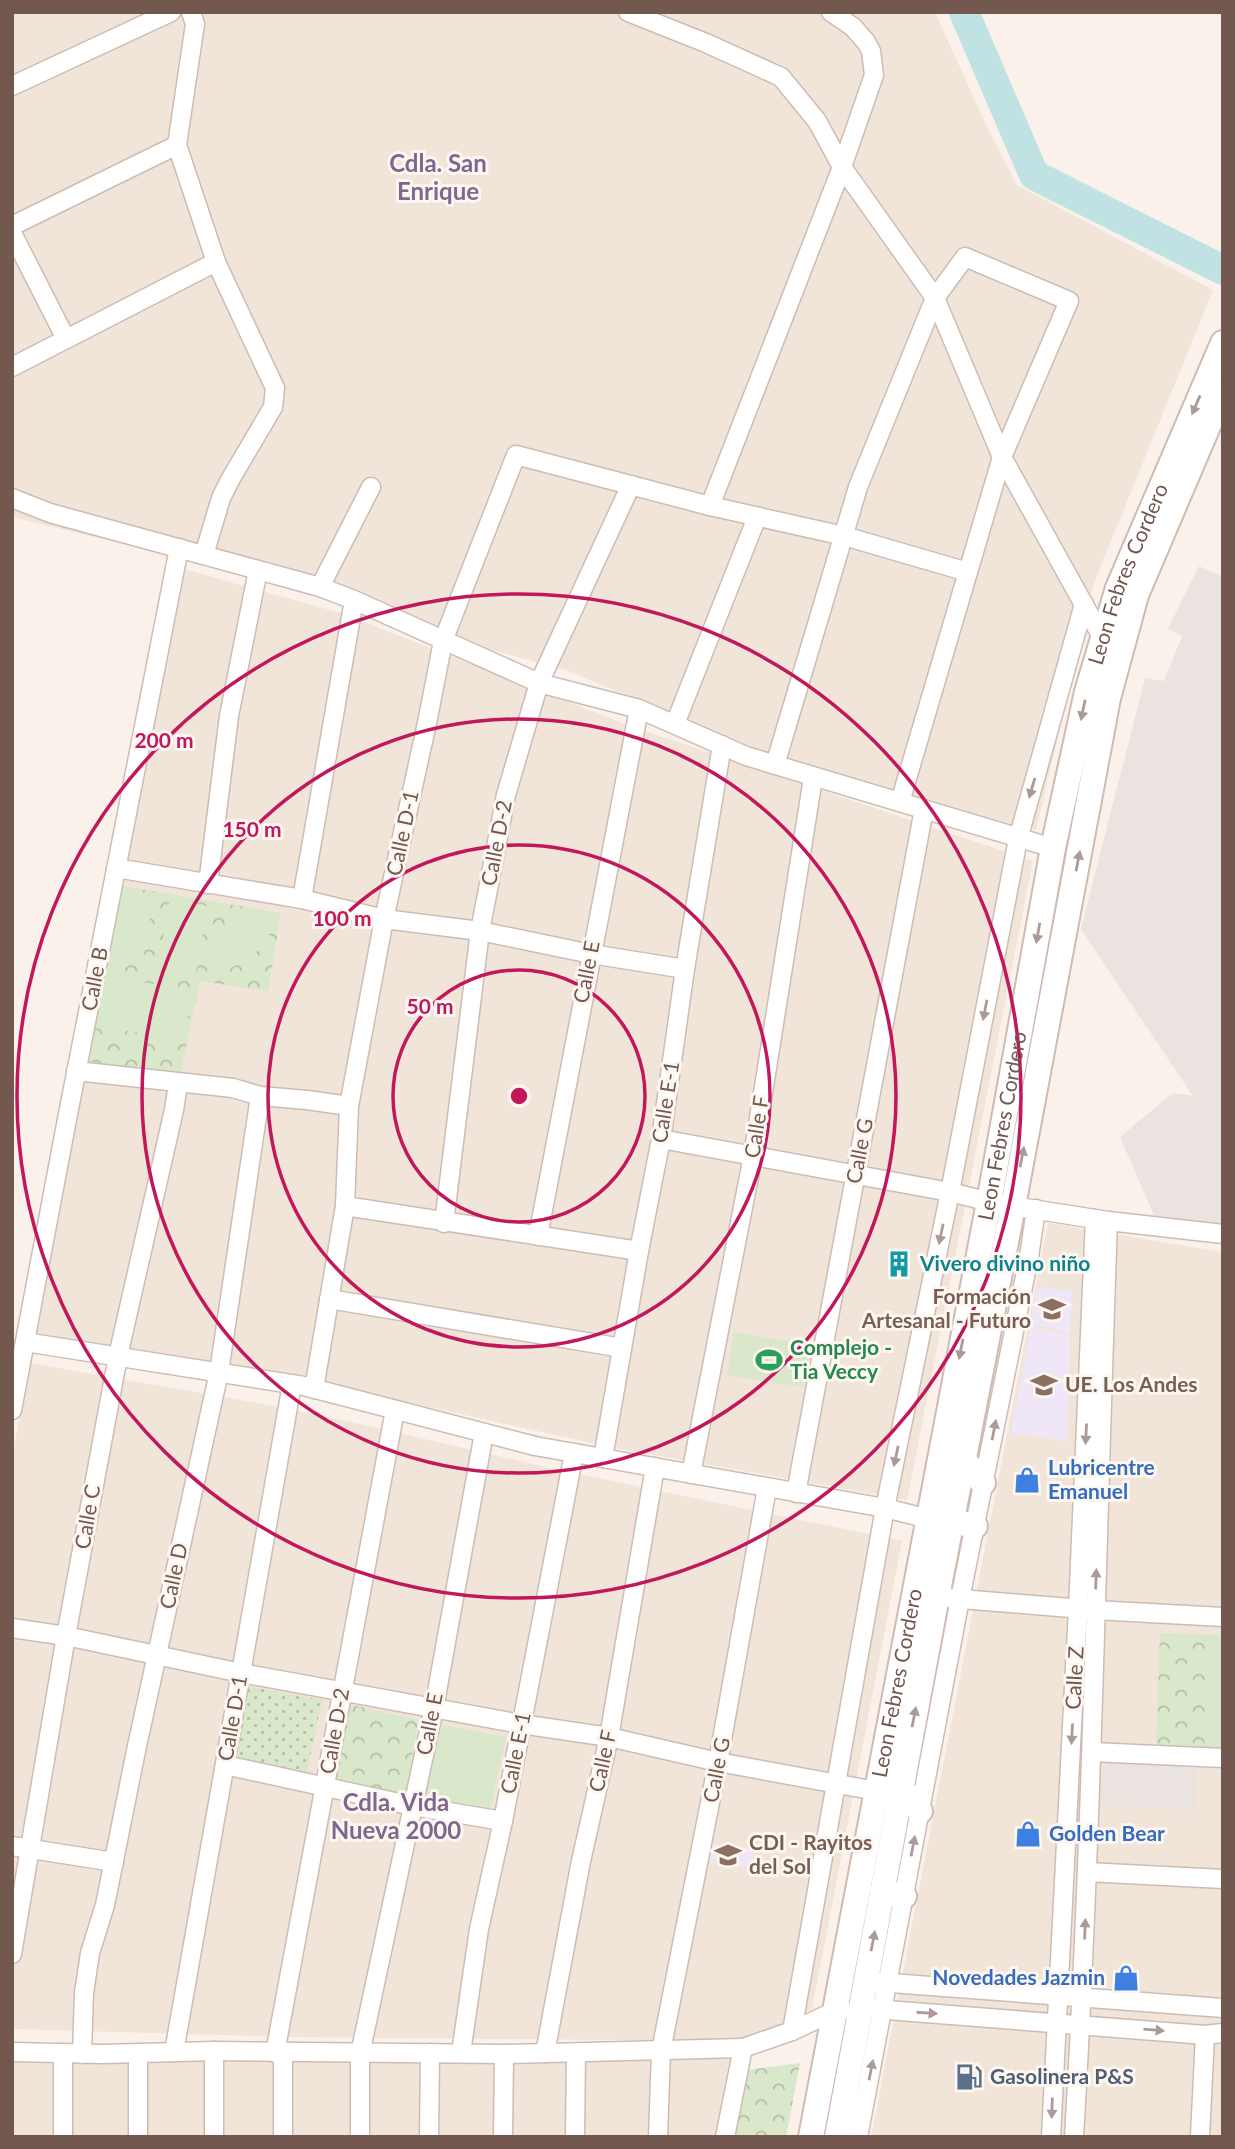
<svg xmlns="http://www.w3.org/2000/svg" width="1235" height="2149" font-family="Lato,sans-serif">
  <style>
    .residential { fill: #f1e4d9 }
    .industrial { fill: #eae3e0 }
    .education { fill: #efe7f7 }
    .grass { fill: url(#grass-dots) }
    .forest { fill: url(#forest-crowns) }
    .pitch { fill: #d9e7ca }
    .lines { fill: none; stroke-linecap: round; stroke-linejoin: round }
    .river { stroke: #c0e2e2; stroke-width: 30 }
    .street-casing { stroke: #cebcb4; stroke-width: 21 }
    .secondary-casing { stroke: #d0bbb2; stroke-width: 28 }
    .street { stroke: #fff; stroke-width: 18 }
    .secondary { stroke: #fff; stroke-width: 24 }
    .oneway { fill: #ab9b96 }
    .ring { fill: none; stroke: #c2185b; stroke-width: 3.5 }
    .labels { text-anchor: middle; stroke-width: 6; stroke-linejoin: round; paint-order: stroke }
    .street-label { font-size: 21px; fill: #735850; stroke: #fdf7f1 }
    .culture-label { font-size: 21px; font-weight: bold; fill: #0d838f; stroke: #fdf7f1; text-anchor: start }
    .education-label { font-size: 21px; font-weight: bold; fill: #785e54; stroke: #fdf7f1; text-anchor: start }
    .leisure-label { font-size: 21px; font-weight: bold; fill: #27864d; stroke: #fdf7f1; text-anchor: start }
    .shop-label { font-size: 21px; font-weight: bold; fill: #366cbe; stroke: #fdf7f1; text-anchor: start }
    .service-label { font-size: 21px; font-weight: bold; fill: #4e5e75; stroke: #fdf7f1; text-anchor: start }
    .quarter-label { font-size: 24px; font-weight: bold; fill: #7d688e; stroke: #fdf7f1 }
    .centre { fill: #c2185b; stroke: #fdf7f1; stroke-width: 3.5 }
    .ring-label { font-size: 21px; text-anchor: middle; font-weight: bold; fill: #c2185b; stroke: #fdf7f1; stroke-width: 6; stroke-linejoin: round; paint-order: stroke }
  </style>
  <defs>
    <pattern id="grass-dots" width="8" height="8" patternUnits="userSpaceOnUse" patternTransform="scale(1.75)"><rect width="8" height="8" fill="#d9e7ca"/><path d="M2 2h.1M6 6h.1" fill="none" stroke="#b4bea6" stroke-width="1.8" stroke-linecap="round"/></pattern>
    <pattern id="forest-crowns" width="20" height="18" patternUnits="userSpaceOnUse" patternTransform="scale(1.75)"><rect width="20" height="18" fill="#d9e7ca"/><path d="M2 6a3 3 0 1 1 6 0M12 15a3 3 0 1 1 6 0" fill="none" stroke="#b4bea6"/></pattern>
  </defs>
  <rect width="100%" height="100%" fill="#faf2ea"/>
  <!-- residential -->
  <g class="residential">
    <path d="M12,12H935L986,125L1017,185L1213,290L1094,583L1036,830L888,792L762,753L569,671L462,642L219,567L12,517Z"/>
    <path d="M180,568L341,613L627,725L1033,861L907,1500L614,1448L326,1384L33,1336Z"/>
    <path d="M1048,1223L1223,1252V2137H871Z"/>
    <path d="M30,1363L269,1405L369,1426L559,1470L902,1541L812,2009L743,2041L290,2037L12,2029V1457Z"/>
    <path d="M12,2048H743L727,2137H12Z"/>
  </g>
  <!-- industrial -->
  <g class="industrial">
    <path d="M1199,566L1223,577V1229L1155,1218L1120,1137L1173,1093L1193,1096L1081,929L1145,678L1164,681L1182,636L1168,629Z"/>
    <path d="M1102,1758L1196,1762L1194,1810L1099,1805Z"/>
  </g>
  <!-- education -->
  <g class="education">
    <path d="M1037,1287L1072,1291L1070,1335L1047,1326L1030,1328Z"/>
    <path d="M1030,1329H1048L1070,1337L1067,1441L1011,1433Z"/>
    <path d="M706,1842L755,1849L751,1868L702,1860Z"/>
  </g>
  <!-- grass -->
  <path class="grass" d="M246,1686L322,1700L306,1778L231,1761Z"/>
  <!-- forest -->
  <g class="forest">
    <path d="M117,885L281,913L268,991L200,981L180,1075L83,1061Z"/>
    <path d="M1160,1633L1223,1635V1754L1156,1751Z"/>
    <path d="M347,1704L419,1720L404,1799L333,1782Z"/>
    <path d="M800,2063L786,2137H734L747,2070Z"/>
  </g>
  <!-- pitch -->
  <g class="pitch">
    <path d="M116,888L154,895L142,966L104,959Z"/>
    <path d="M170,899L208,906L195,977L157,970Z"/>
    <path d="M255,915L273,941L225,972L206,945Z"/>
    <path d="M101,975L193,991L184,1039L91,1026Z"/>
    <path d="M734,1332L811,1346L803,1387L727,1375Z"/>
    <path d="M1211,1658H1223V1733L1208,1732Z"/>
    <path d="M438,1724L506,1737L489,1814L424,1802Z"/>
  </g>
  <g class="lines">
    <!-- river -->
    <path class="river" d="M964,12L1034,175L1223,270"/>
    <!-- street casing -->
    <g class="street-casing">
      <g id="street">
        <path d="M191,12L195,24L177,145L216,262L275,388L273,407L230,480L221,498L204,555"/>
        <path d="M628,12L706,43L781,77L817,121L842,167L935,298L1002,457L1103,639L1109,640"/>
        <path d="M12,86L171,12"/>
        <path d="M12,226L177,145"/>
        <path d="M12,233L66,339"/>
        <path d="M12,367L216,262"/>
        <path d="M12,498L50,513L320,587L354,600L539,683L639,709L746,756L1053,848"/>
        <path d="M710,506L842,167L874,75L871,51L866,42L853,27L831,12"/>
        <path d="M320,587L371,487"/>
        <path d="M675,724L757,517"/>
        <path d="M775,765L858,487L935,298L965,257L1069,301L1002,457L900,802"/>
        <path d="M116,868L302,899L384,919L480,931L591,954L685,969"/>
        <path d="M208,884L229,716L258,570"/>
        <path d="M302,899L354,600"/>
        <path d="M76,1071L233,1088L260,1096L307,1100L349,1106"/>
        <path d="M661,1139L950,1192L998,1204"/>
        <path d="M345,1206L639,1251"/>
        <path d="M1025,1208L1108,1221L1223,1234"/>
        <path d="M444,1223L480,931L506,795L539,683L631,485"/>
        <path d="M538,1236L639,709"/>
        <path d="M329,1299L622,1348"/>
        <path d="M25,1342L304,1386L535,1446L885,1508L929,1519"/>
        <path d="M314,1389L345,1206L349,1106L384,919L427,723L443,641L516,455L710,506L844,536L968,572"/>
        <path d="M12,1410L68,1114L179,548"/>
        <path d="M603,1458L639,1251L661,1139L685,969L722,745"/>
        <path d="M691,1474L753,1156L813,778"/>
        <path d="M796,1493L924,809"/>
        <path d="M949,1598L1095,1610L1223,1617"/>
        <path d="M12,1628L66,1636L241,1673L521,1724L609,1737L718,1762L876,1791"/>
        <path d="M1092,1752L1223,1758"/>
        <path d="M225,1765L413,1806L503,1821"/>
        <path d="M12,1846L114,1862"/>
        <path d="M1087,1872L1223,1879"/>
        <path d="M12,1954L66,1636L118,1356L174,1110L178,1084"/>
        <path d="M877,1982L1223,2008"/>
        <path d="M874,2009L1205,2035L1223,2033"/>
        <path d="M792,2031L885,1508L950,1192L1018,839L1084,604"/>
        <path d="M12,2052L103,2054L214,2051L504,2054L743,2048"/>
        <path d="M174,2052L292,1384"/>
        <path d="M138,2053V2137"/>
        <path d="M275,2053L395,1410"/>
        <path d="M461,2053L479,1929L503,1821L574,1453"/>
        <path d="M545,2053L581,1861L609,1737L655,1467"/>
        <path d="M82,2054L84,1993L90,1953L105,1905L137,1746L219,1372L260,1096"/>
        <path d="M63,2137V2053"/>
        <path d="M214,2137V2051"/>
        <path d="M283,2137V2053"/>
        <path d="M360,2137V2054L434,1708L484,1433"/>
        <path d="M429,2137L430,2053"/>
        <path d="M503,2137L504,2054"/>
        <path d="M575,2137L576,2053"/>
        <path d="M658,2137L661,2051L718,1762L767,1488"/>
        <path d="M725,2137L743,2048L792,2031L835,2011L842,2010"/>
        <path d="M858,2137L960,1599L1029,1257L1036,1209"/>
        <path d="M1051,2137L1078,1608L1095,1219"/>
        <path d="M1074,2137C1092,1832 1097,1526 1108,1221"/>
        <path d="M1200,2137L1205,2035"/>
      </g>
    </g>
    <!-- secondary casing -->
    <g class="secondary-casing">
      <g id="secondary">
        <path d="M963,1459L983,1483"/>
        <path d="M952,1521L975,1526"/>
        <path d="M901,1788L920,1811"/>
        <path d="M882,1892L904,1896"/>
        <path id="s1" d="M811,2137L989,1202L1053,848L1087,692L1118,588L1223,343"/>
        <path d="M837,2137L937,1596L1013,1206L1108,698L1136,595L1223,391"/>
      </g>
    </g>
    <!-- street -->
    <use href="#street" class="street"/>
    <!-- secondary -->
    <use href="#secondary" class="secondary"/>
  </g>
  <!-- one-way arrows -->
  <defs><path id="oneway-solid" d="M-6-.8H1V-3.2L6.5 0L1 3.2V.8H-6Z" transform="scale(1.75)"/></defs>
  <g class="oneway">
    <use href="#oneway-solid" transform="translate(1196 405) rotate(113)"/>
    <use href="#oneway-solid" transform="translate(1083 710) rotate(102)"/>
    <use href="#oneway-solid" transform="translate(1032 788) rotate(106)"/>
    <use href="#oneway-solid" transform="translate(1078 861) rotate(-79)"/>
    <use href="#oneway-solid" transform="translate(1038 933) rotate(100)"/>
    <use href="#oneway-solid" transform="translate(985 1010) rotate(101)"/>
    <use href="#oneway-solid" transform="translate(1022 1157) rotate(-79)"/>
    <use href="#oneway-solid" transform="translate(941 1234) rotate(102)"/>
    <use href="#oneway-solid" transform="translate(961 1349) rotate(101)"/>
    <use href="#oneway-solid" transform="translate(994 1430) rotate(-79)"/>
    <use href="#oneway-solid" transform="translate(1086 1434) rotate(93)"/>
    <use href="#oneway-solid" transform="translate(896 1456) rotate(102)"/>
    <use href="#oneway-solid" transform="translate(1096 1579) rotate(-88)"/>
    <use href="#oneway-solid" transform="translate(914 1717) rotate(-79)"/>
    <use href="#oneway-solid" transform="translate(1072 1734) rotate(93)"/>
    <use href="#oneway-solid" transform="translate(913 1846) rotate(-79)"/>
    <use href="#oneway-solid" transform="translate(1085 1929) rotate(-88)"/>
    <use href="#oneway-solid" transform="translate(873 1941) rotate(-79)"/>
    <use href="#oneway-solid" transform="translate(927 2013) rotate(4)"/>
    <use href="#oneway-solid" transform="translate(1154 2030) rotate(5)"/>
    <use href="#oneway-solid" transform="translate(871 2070) rotate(-79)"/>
    <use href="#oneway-solid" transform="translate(1052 2108) rotate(92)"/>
  </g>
  <!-- distance rings -->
  <g class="ring">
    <circle cx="519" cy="1096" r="126"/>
    <circle cx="519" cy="1096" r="251"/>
    <circle cx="519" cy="1096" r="377"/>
    <circle cx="519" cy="1096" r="502"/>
  </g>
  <!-- icons -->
  <defs>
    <g id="building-bare" transform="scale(2.1)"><path d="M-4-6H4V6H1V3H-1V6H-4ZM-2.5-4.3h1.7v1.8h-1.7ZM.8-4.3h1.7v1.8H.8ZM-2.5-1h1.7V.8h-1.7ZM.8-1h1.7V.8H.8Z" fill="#0f9aa8" stroke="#fdf7f1" stroke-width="2.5" paint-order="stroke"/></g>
    <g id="school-bare" transform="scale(2.1)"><path d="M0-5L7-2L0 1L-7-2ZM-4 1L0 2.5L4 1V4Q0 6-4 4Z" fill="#8d6e63" stroke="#fdf7f1" stroke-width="2.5" paint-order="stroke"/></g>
    <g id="stadium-bare" transform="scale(2.1)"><path d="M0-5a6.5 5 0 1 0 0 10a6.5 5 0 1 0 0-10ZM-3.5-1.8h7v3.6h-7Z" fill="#2e9e5b" stroke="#fdf7f1" stroke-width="2.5" paint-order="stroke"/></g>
    <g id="shop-bare" transform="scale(2.1)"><path d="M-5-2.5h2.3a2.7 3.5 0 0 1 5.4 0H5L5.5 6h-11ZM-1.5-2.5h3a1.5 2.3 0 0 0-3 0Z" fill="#3f7fe0" stroke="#fdf7f1" stroke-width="2.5" paint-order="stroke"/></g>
    <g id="fuel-bare" transform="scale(2.1)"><path d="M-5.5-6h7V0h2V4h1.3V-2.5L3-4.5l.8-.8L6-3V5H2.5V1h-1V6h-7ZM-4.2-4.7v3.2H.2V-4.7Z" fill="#5c6f8a" stroke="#fdf7f1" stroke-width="2.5" paint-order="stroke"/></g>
  </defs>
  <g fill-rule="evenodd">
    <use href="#building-bare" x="899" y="1264"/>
    <use href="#school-bare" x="1052" y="1309"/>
    <use href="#stadium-bare" x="769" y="1360"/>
    <use href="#school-bare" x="1044" y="1385"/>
    <use href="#shop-bare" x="1027" y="1480"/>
    <use href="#shop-bare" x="1028" y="1834"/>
    <use href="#school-bare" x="728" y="1855"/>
    <use href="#shop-bare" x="1126" y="1978"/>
    <use href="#fuel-bare" x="969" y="2077"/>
  </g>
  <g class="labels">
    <!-- street labels -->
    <g class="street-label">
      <text dy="7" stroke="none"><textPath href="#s1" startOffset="1596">Leon Febres Cordero</textPath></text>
      <text transform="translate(403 833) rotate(-78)" y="7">Calle D-1</text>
      <text transform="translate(497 843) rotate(-79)" y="7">Calle D-2</text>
      <text transform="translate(587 972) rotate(-79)" y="7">Calle E</text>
      <text transform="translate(95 979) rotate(-79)" y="7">Calle B</text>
      <text transform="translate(666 1102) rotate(-81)" y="7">Calle E-1</text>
      <text transform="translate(757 1127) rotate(-81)" y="7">Calle F</text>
      <text dy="7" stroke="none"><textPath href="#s1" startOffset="1029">Leon Febres Cordero</textPath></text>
      <text transform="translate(860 1151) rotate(-79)" y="7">Calle G</text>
      <text transform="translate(88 1517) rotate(-80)" y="7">Calle C</text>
      <text transform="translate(174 1576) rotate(-78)" y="7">Calle D</text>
      <text transform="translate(1075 1678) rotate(-87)" y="7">Calle Z</text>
      <text dy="7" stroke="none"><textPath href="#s1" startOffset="462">Leon Febres Cordero</textPath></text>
      <text transform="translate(233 1718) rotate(-80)" y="7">Calle D-1</text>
      <text transform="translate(430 1724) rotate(-79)" y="7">Calle E</text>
      <text transform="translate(335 1731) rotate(-80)" y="7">Calle D-2</text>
      <text transform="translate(516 1753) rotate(-79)" y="7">Calle E-1</text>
      <text transform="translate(603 1761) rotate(-78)" y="7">Calle F</text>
      <text transform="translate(717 1770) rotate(-79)" y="7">Calle G</text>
    </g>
    <!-- culture labels -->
    <g class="culture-label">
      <text x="920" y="1271">Vivero divino niño</text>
    </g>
    <!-- education labels -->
    <g class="education-label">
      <text x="1031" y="1304" text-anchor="end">Formación<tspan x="1031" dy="24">Artesanal - Futuro</tspan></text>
      <text x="1065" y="1392">UE. Los Andes</text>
      <text x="749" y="1850">CDI - Rayitos<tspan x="749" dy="24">del Sol</tspan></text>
    </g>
    <!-- leisure labels -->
    <g class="leisure-label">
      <text x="790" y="1355">Complejo -<tspan x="790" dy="24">Tia Veccy</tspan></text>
    </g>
    <!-- shop labels -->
    <g class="shop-label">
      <text x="1048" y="1475">Lubricentre<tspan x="1048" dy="24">Emanuel</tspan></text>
      <text x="1049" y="1841">Golden Bear</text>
      <text x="1105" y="1985" text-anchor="end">Novedades Jazmin</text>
    </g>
    <!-- service labels -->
    <g class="service-label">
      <text x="990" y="2084">Gasolinera P&amp;S</text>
    </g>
    <!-- quarter labels -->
    <g class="quarter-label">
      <text x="438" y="172">Cdla. San<tspan x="438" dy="28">Enrique</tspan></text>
      <text x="396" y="1811">Cdla. Vida<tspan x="396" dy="28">Nueva 2000</tspan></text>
    </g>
  </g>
  <circle cx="519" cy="1096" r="10" class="centre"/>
  <g class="ring-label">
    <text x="164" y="748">200 m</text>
    <text x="252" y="837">150 m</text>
    <text x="342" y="926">100 m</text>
    <text x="430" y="1014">50 m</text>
  </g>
  <!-- border -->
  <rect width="1235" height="2149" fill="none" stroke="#735850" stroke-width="28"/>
</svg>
